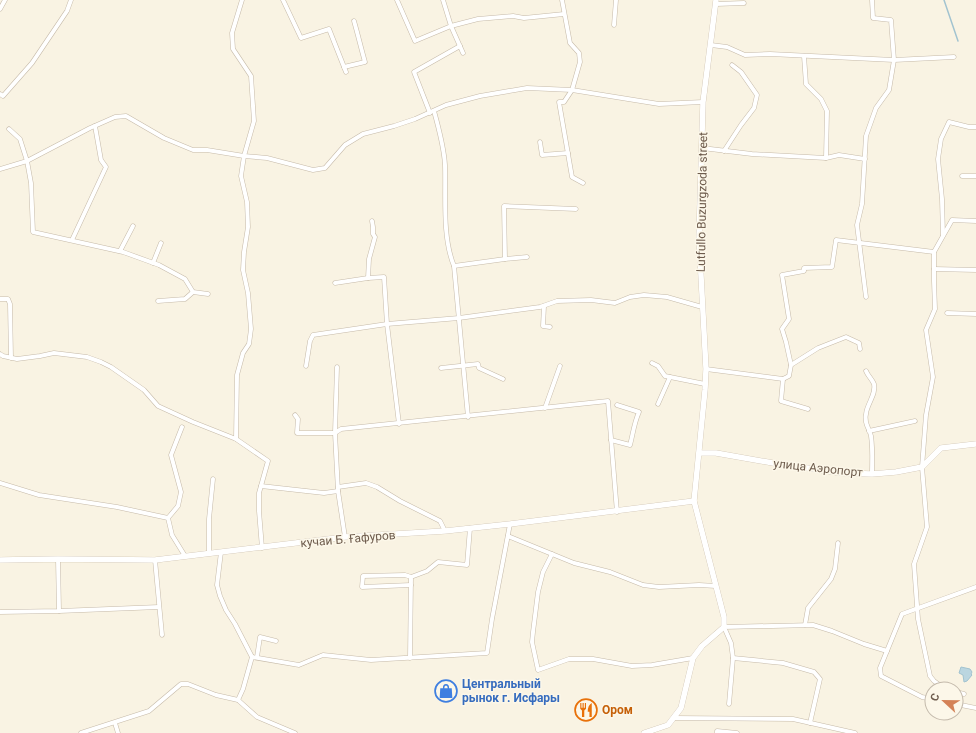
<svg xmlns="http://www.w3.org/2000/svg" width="976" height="733" font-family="Roboto,sans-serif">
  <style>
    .water { fill: #bbd6e0; stroke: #a2c3d0 }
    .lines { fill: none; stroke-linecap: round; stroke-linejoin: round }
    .stream { stroke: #a2c3d0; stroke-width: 1.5 }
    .street-casing { stroke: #c6baa9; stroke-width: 5 }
    .secondary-casing { stroke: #c8baa7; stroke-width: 6 }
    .street { stroke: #fff; stroke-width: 4 }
    .secondary { stroke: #fff; stroke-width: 5.5 }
    .labels { text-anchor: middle; stroke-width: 3; stroke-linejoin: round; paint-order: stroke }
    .street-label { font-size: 12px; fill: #6e5c4d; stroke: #fcf7e9 }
    .shop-label { font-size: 12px; font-weight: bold; fill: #366cbe; stroke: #fcf7e9; text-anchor: start }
    .food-label { font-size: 12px; font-weight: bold; fill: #c56008; stroke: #fcf7e9; text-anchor: start }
  </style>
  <rect width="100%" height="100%" fill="#f9f3e3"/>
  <!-- water -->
  <path class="water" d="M961,667L970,669L972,672L971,674L972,675L967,681L964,682L963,675L959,673Z"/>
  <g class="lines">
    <!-- stream -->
    <path class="stream" d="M944,0L958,41"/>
    <!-- street casing -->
    <g class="street-casing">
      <g id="street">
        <path d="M283,0L301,38L329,29L346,72"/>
        <path d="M397,0L415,41L451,26L478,19L513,16L524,18L564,14"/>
        <path d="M443,0L451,26L463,53"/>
        <path d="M562,0L570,43L579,53L580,62L572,90L564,102H559L572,177L583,183"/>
        <path d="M716,4L744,3"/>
        <path d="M0,9L5,0"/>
        <path d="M614,25L616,0"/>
        <path d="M711,45L727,47L745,55L770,54L894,60L954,57"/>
        <path d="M804,56L806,84L821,99L827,111L826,158"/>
        <path d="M344,67L365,62C361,48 358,35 354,21"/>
        <path d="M0,94L3,96L32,63L67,11L71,0"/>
        <path d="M434,111C439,129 444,147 445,165C446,197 442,237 454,266L468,417"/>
        <path d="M430,113L414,72L460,46"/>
        <path d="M9,129L20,139L27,161L31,183L33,232L123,252L159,265L185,279L193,292L208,294"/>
        <path d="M540,142L542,155L568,153"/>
        <path d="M702,148L752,154L826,158L839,155L865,159"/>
        <path d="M724,151L741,125L754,108L757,95L741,72L732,65"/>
        <path d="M0,169L27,161L90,128L115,117L126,116L164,138L193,150H207L244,156L267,158L313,170L325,168L345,145L363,134L394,126L415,119L446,105L480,96L527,88L572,90L659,104L703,102"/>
        <path d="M962,176H976"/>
        <path d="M372,221L373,227V234L375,237L369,259L368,278L384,277L387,324L399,424"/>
        <path d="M943,235L942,199L938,159L941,139L949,122L969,127H976"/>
        <path d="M72,240L106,167L101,160L95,126"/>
        <path d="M120,251L133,226"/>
        <path d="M505,259L504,206L576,209"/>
        <path d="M153,263L161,243"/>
        <path d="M454,266L505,259L527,257"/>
        <path d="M934,269L976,270"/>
        <path d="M335,283L368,278"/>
        <path d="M866,297L857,225L862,204L866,136L876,108L889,90L894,60L891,20L873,18L872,0"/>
        <path d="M0,299H8L10,304L11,358"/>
        <path d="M158,301L185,299L193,292"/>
        <path d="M544,306L543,326L550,327"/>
        <path d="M947,313L976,314"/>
        <path d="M0,354L3,356L17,359L40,356L54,353L87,357L101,362L111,367L144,390L158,406L193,422L236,439L268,461L259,493V511L262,548"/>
        <path d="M652,363L658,366L665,376L705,384"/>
        <path d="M791,365L786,342L782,329L789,319L782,275L804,271V268L832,267L836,240L934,252"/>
        <path d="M306,366L310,341L313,335L387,324L459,318L540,307L557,301L591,300L615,303L630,297L644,295L667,297L702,307"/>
        <path d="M441,368L478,364L479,368L503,379"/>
        <path d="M706,369L783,379L789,376L791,365L818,348L846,337L859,343L860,349"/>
        <path d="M866,371C868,376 872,379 874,384C877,396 863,407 866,422C867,427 870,431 871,436C873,449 872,461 872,474"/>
        <path d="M783,379L781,401L808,409"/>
        <path d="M658,404L670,377"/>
        <path d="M545,408L560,366"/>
        <path d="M295,415L298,419L297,433H335L337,367"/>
        <path d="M182,427L171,455L181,492L178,506L168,518L172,535L185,556"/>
        <path d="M869,431L915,421"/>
        <path d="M236,439L237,375L243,353L249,344L251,329L248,293L243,270L244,252L248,227L247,202L241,176L244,156L254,121L251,76L233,49L232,33L242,0"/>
        <path d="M611,440L630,445C633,434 634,423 639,412L617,405"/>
        <path d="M0,483L39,495L117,507L168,518"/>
        <path d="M261,486L324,493L338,491"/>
        <path d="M338,487L366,483L377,487L400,501L440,521L445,531"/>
        <path d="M508,536L574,563L610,572L643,585L659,587L699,585L716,586"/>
        <path d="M345,537L338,491L335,433L341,429L608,401L617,512"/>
        <path d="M221,552L217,585L220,596L226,610L235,624L252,657"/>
        <path d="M209,553V519L213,479"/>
        <path d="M552,554L543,572L538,592L533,632L532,642L538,670L569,659H593L632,666L652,665L693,658"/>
        <path d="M58,559L59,611"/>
        <path d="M155,560L162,635"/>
        <path d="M411,585L362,587L363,576L405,575L411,577"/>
        <path d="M0,612L59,611L159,607"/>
        <path d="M805,625L808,608L831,579L835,569L838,543"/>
        <path d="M252,657L299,665L323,655L371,660L487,653L492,619L510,524"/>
        <path d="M257,657L260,637L276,641"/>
        <path d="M410,658L411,577L427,571L438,562L467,565L470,528"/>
        <path d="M733,658L783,663L814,672L820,679L810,723"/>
        <path d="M945,689L934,681L930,676L918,619L914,564L927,527L922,467L926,415L933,377L926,330L935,309L934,281V252L952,220L976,221"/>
        <path d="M956,692L964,694"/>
        <path d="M932,699L922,697L881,676L880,668L902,614L976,587"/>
        <path d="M238,700L257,717L295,733"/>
        <path d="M729,704L733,658L731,643L724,627L813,625L832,631L864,644L887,651"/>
        <path d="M956,704L976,708"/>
        <path d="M674,718L793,719L855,733"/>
        <path d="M115,723L118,733"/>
        <path d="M81,733L149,711L181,684H188L216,695L238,700L243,689L252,657"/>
        <path d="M717,733V731L737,733"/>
      </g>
    </g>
    <!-- secondary casing -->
    <g class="secondary-casing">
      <g id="secondary">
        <path d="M700,453H716L773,463L841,473L872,474L896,472L922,467L941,448L976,444"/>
        <path d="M0,560L58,559L155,560L345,537L445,531L510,524L694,501"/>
        <path d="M644,733L668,725L681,708L693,658L702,646L724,627V617L694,501L705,390L706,369L699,238L703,102L716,0"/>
      </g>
    </g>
    <!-- street -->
    <use href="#street" class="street"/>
    <!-- secondary -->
    <use href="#secondary" class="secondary"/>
  </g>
  <!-- icons -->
  <defs>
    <g id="shop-ring" transform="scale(1.15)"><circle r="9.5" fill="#fcf7e9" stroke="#3f7fe0" stroke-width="1.5"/><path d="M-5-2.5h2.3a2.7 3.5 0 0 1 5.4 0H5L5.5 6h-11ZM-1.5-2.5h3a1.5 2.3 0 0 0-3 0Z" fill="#3f7fe0"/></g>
    <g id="restaurant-ring" transform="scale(1.15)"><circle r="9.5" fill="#fcf7e9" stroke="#e8710a" stroke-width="1.5"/><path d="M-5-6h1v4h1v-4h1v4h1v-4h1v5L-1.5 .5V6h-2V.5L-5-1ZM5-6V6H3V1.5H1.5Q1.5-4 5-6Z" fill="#e8710a"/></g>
  </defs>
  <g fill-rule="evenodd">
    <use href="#shop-ring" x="446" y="691"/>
    <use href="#restaurant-ring" x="586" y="710"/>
  </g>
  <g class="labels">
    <!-- street labels -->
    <g class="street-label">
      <text transform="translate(702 202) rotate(-89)" y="4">Lutfullo Buzurgzoda street</text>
      <text transform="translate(818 468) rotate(6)" y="4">улица Аэропорт</text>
      <text transform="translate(348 539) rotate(-5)" y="4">кучаи Б. Ғафуров</text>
    </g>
    <!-- shop labels -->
    <g class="shop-label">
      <text x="462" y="688">Центральный<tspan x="462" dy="14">рынок г. Исфары</tspan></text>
    </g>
    <!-- food labels -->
    <g class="food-label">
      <text x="602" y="714">Ором</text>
    </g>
  </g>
  <!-- north arrow -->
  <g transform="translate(944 701) rotate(292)"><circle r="19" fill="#fcf7e9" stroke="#c3b9ab"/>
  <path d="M0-3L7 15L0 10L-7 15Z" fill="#d48257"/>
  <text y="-6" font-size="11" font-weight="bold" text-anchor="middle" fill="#6e5c4d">С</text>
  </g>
</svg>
